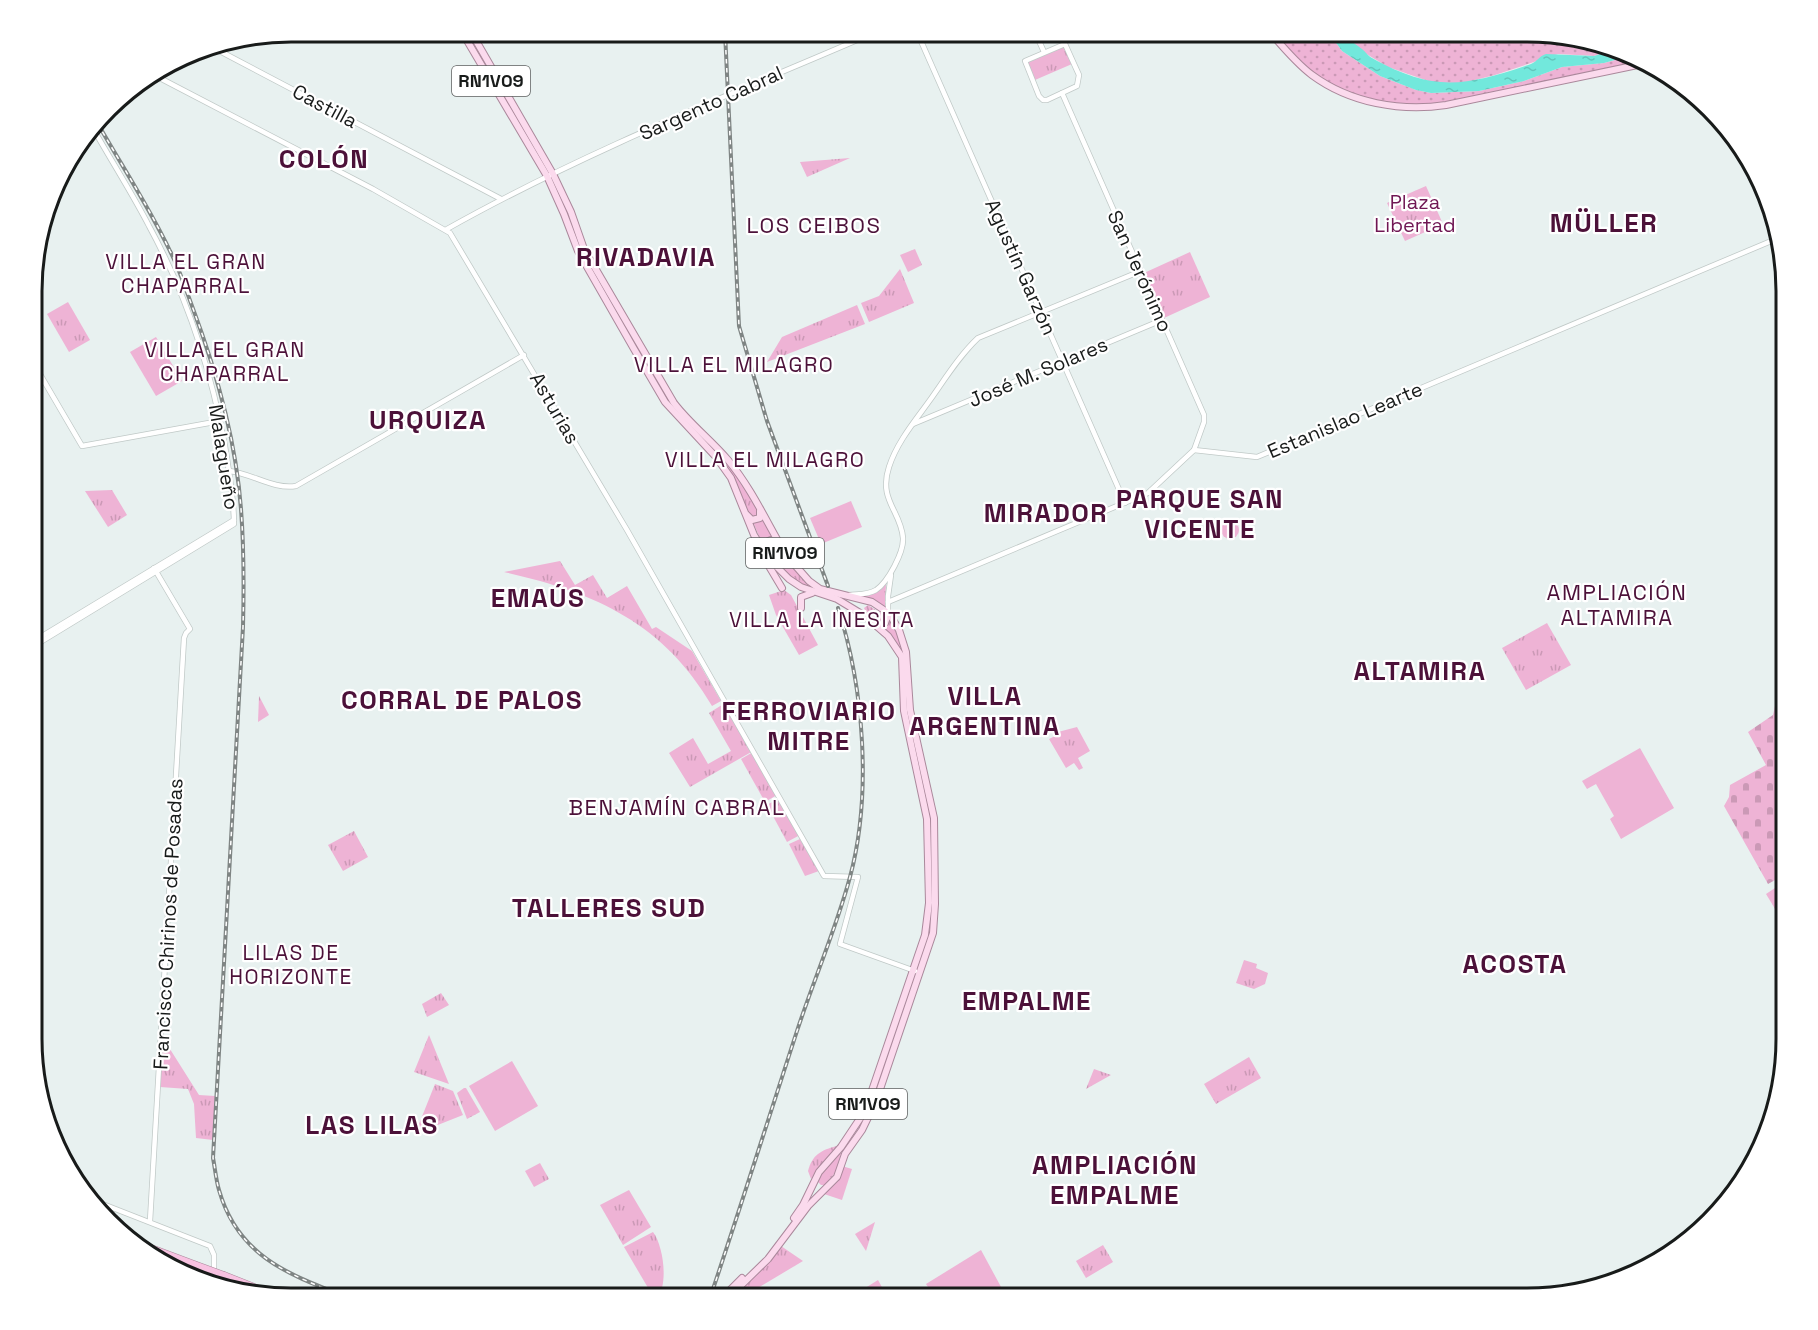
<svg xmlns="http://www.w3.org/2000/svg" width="1818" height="1330" font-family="'Space Grotesk',sans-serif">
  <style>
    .grass { fill: url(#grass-dots) }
    .cemetery { fill: url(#cemetery-stones) }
    .park { fill: url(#park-tufts) }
    .pitch { fill: #eeb3d5 }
    .water { fill: url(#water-ripples) }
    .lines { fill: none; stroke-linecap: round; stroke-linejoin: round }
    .secondary-casing { stroke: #c0c9c7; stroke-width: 6 }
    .primary-casing { stroke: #aa889b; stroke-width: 8 }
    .highway-casing { stroke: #aa889b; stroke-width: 9 }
    .secondary { stroke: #fff; stroke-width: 4.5 }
    .primary { stroke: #fbdaed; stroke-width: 6 }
    .highway { stroke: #f8c2e1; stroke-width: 8 }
    .rail-casing { stroke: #7f8584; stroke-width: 4 }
    .rail { stroke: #fff; stroke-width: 1.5; stroke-dasharray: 4.5; stroke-linecap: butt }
    .highway-bridge-casing { stroke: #aa889b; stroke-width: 9; stroke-linecap: butt }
    .highway-bridge { stroke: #f8c2e1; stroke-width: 8 }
    .labels { text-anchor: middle; stroke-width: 4.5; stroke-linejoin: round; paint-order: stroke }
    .shield { fill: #fff; stroke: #5d5f5f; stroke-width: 1.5 }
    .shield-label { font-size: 18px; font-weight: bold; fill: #181b1a }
    .street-label { font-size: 20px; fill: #181b1a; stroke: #fff }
    .park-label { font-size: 20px; fill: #701754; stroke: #fff }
    .neighbourhood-label { font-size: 21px; letter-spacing: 1.5px; fill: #4c1139; stroke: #fff }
    .quarter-label { font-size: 22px; letter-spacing: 1.5px; fill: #4c1139; stroke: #fff }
    .district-label { font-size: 26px; font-weight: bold; letter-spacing: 1.5px; fill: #4c1139; stroke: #fff }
    .rim { fill: none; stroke: #181b1a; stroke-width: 3 }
  </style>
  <defs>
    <pattern id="grass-dots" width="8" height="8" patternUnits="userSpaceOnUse" patternTransform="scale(1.5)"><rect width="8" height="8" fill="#eeb3d5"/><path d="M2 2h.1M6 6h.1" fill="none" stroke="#cb99b6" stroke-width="1.8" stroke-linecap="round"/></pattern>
    <pattern id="cemetery-stones" width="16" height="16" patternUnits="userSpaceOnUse" patternTransform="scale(1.5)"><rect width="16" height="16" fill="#eeb3d5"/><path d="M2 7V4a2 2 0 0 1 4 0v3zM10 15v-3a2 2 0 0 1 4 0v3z" fill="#cb99b6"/></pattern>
    <pattern id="park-tufts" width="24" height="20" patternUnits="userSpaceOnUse" patternTransform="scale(1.5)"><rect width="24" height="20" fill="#eeb3d5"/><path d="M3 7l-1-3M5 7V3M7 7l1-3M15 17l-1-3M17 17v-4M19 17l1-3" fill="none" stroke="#cb99b6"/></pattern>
    <pattern id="water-ripples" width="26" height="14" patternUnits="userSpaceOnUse" patternTransform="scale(1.5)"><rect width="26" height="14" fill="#72e8dc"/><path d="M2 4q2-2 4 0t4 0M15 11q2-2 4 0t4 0" fill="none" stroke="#62c6bc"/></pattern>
  </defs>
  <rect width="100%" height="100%" fill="#e8f1f0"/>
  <!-- grass -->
  <g class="grass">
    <path d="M1270,32H1320L1337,44L1342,51L1380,76L1416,90L1431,93L1479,91L1524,81L1562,67L1604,63L1633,55L1647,63L1446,105H1379L1319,80Z"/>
    <path d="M1330,32H1543L1616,49L1594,56L1558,54L1495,75L1463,83H1443L1431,82L1388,67Z"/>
  </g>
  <!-- cemetery -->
  <path class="cemetery" d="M1786,676V874L1768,884L1724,806L1729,797L1730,785L1766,765L1748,732L1773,715L1781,679Z"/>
  <!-- park -->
  <g class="park">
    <path d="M1064,45L1072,64L1035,80L1027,61Z"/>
    <path d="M850,158L807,177L800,162Z"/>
    <path d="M1426,186L1443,224L1405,241L1387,203Z"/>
    <path d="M915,249L922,265L908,272L900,255Z"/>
    <path d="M1190,252L1210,297L1164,318L1144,273Z"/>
    <path d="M900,269L914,303L869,322L861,303L879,296Z"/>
    <path d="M68,302L90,340L69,352L47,314Z"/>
    <path d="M857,305L865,324L767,362L782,337Z"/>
    <path d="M710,447C730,466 750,489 759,515L755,518L750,515Z"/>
    <path d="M112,490L127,515L108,527L85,491Z"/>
    <path d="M763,517L773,538L766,539L762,543L753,522H758Z"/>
    <circle cx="1230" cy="530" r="9"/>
    <path d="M770,541L776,546L796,571L818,591C793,582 779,570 765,548V544Z"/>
    <path d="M560,561L575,585L593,575L607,598L627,586L652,629L656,627L692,651L721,701L712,706C664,623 594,592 504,572Z"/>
    <path d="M886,584L885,607L861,597L878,591Z"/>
    <path d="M784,590L791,595L818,645L799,655L776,615L769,595Z"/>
    <path d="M868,605L885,616L884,621L879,623L866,613L864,608Z"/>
    <path d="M890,620L899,636L905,663L899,647L882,627Z"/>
    <path d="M1547,623L1571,665L1526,690L1502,648Z"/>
    <path d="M259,696L269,715L258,722Z"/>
    <path d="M725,703L753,751L690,787L669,753L693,738L708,764L731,751L709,713Z"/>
    <path d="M1077,727L1090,751L1078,758L1083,768L1079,770L1074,763L1066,768L1049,739L1059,734L1058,732Z"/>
    <path d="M753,752L777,795L765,802L741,759Z"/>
    <path d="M779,798L800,835L787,842L767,805Z"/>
    <path d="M354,831L368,857L343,871L328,845Z"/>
    <path d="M800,839L819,871L805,876L789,844Z"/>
    <path d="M1775,888L1786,907V927L1766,894Z"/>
    <path d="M1244,960L1257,964L1256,968L1268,973L1265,984L1254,989L1236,983Z"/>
    <path d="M441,993L449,1005L427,1017L422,1004Z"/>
    <path d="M429,1035L449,1084L414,1072Z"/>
    <path d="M163,1038L199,1095L215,1096L213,1140L196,1138L194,1104L188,1089L160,1087Z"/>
    <path d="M1249,1057L1261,1078L1216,1104L1204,1084Z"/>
    <path d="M1094,1069L1111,1075L1086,1089Z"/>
    <path d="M435,1084L453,1091L463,1115L415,1134Z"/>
    <path d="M464,1088H466L480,1112L467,1119L457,1093Z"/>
    <path d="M837,1146V1148L811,1179L808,1171C812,1155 821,1150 837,1146Z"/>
    <path d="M840,1153L841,1154L835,1173L825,1185H821L818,1182L819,1176Z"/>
    <path d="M540,1163L549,1179L534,1187L525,1171Z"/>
    <path d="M842,1166L852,1169L842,1200L824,1194Z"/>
    <path d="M629,1190L651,1227L623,1245L600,1205Z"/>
    <path d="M875,1222L866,1251L855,1234Z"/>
    <path d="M653,1232C663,1245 669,1284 657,1298H654L624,1247Z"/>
    <path d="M1103,1245L1113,1262L1086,1278L1076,1261Z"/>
    <path d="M781,1246L803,1261L741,1298H735L733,1296Z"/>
    <path d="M878,1280L888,1298H856L854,1295Z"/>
  </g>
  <!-- pitch -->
  <g class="pitch">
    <path d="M156,337L182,381L156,396L130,352Z"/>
    <path d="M851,501L862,527L821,544L810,518Z"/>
    <path d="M1640,748L1674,808L1621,839L1610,819L1614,816L1596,784L1587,789L1582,781Z"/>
    <path d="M512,1061L538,1106L495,1131L469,1086Z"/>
    <path d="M981,1250L1007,1298H935L926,1284Z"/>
  </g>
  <!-- water -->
  <path class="water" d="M1320,32C1335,32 1351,40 1362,49C1366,52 1367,55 1372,58C1435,93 1465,86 1531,64C1538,61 1539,56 1546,54L1594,56L1616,49L1633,55L1604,63L1562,67L1524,81L1479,91L1431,93L1416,90L1380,76L1342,51L1337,44Z"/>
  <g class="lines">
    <!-- secondary casing -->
    <g class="secondary-casing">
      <g id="secondary">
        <path d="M917,32L1125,503"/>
        <path d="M1035,32L1044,52"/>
        <path d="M1065,44L1079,75L1077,86L1047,100H1043L1039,96L1025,61Z"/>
        <path d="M212,47L501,199"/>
        <path d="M154,75L373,189L450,233L627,530L824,876L858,877L840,944L915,971"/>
        <path d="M447,229C584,152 732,94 876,32"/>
        <path d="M34,364L82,446L220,421"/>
        <path d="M913,424L1162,320"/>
        <path d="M1194,450L1257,457L1776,239"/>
        <path d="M229,471C251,473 274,490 296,486L524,355"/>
        <path d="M849,595C858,594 868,595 876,590C888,582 904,552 903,538C901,511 878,500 889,467C897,442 915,421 930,400C945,379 959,356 978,338L1141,271"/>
        <path d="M888,602L1148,493L1194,450L1204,422V415L1062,93"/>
        <path d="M888,614V596L891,575"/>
        <path d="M34,641L234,520"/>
        <path d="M34,646L234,524C234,498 229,472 225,446C211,370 186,294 149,226C132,193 112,162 94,130"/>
        <path d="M95,1201L210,1246L214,1255V1284"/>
        <path d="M150,1221L184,638L186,633L190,629L154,568"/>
      </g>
    </g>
    <!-- primary casing -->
    <g class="primary-casing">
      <g id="primary">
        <path d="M462,32L547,176L564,214L578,251L634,349L665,402L716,457L731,478L754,535L768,558L789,579L801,587L837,599L865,616L888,636L902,657L904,711L927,819L929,903L925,935L865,1111L841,1147L819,1172L803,1205L794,1218"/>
        <path d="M471,32L553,174L571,212L584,249L674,403C690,424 711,440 728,460C752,489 767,523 786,555L809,581L820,589L872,602L884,610L892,618L899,630L906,652L910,710L934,818L935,904L933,933L876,1101L862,1130L845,1154L837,1177L808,1206L768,1259L728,1298"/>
        <path d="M1270,32C1283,47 1296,63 1312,75C1350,103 1401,112 1446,105L1647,63"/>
        <path d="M747,515L752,520L760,518V511"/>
        <path d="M759,545L771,540L779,544"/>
        <path d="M763,556L782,588"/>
        <path d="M801,608V597L812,593"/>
        <path d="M877,626L885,623L888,614"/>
        <path d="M722,1298L742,1278"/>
      </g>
    </g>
    <!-- highway casing -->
    <g class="highway-casing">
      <g id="highway">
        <path d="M130,1241L194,1265"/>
        <path d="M183,1274L204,1282"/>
        <path d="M224,1276L280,1298"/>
      </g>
    </g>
    <!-- secondary -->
    <use href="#secondary" class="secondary"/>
    <!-- primary -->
    <use href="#primary" class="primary"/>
    <!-- highway -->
    <use href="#highway" class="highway"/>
    <!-- rail casing -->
    <g class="rail-casing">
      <g id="rail">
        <path d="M725,32L739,326L767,421L828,586"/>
        <path d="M98,124C122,166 149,207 170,251C179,268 185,287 192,306C216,370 236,440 241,509C244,548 244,587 243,627L213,1158C215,1168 216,1180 219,1190C238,1257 290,1275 349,1298"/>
        <path d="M710,1298C740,1209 768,1120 797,1031C814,979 836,929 850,877C872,795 864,688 838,608"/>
      </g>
    </g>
    <!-- rail -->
    <use href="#rail" class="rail"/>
    <!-- highway-bridge casing -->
    <g class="highway-bridge-casing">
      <path id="highway-bridge" d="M194,1265L224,1276"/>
    </g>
    <!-- highway-bridge -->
    <use href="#highway-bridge" class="highway-bridge"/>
  </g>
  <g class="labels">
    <!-- shield labels -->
    <g class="shield">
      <rect x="452" y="66" width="78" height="30" rx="4.5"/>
      <rect x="746" y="538" width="78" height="30" rx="4.5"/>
      <rect x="829" y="1089" width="78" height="30" rx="4.5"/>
    </g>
    <g class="shield-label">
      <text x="491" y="87">RN1V09</text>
      <text x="785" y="559">RN1V09</text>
      <text x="868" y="1110">RN1V09</text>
    </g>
    <!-- street labels -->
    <g class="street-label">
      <text transform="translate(711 103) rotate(-24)" y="7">Sargento Cabral</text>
      <text transform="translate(325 106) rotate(28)" y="7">Castilla</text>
      <text transform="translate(1021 267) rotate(66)" y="7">Agustín Garzón</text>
      <text transform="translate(1140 271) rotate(66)" y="7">San Jerónimo</text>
      <text transform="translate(1038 372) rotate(-23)" y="7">José M. Solares</text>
      <text transform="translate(555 408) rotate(60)" y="7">Asturias</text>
      <text transform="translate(1345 420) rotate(-23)" y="7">Estanislao Learte</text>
      <text transform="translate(224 457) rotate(81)" y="7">Malagueño</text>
      <text transform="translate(168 924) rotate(-87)" y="7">Francisco Chirinos de Posadas</text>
    </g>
    <!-- park labels -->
    <g class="park-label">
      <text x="1415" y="209">Plaza<tspan x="1415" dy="23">Libertad</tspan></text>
    </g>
    <!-- neighbourhood labels -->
    <g class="neighbourhood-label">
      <text x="186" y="269">VILLA EL GRAN<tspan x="186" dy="24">CHAPARRAL</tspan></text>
      <text x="225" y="357">VILLA EL GRAN<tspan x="225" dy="24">CHAPARRAL</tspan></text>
      <text x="734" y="372">VILLA EL MILAGRO</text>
      <text x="765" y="467">VILLA EL MILAGRO</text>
      <text x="822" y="627">VILLA LA INESITA</text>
      <text x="291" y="960">LILAS DE<tspan x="291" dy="24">HORIZONTE</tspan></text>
    </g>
    <!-- quarter labels -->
    <g class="quarter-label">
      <text x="814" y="233">LOS CEIBOS</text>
      <text x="1617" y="600">AMPLIACIÓN<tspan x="1617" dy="25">ALTAMIRA</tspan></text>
      <text x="677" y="815">BENJAMÍN CABRAL</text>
    </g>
    <!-- district labels -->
    <g class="district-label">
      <text x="324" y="168">COLÓN</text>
      <text x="1604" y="232">MÜLLER</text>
      <text x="646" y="266">RIVADAVIA</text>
      <text x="428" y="429">URQUIZA</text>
      <text x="1200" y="508">PARQUE SAN<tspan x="1200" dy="30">VICENTE</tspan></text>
      <text x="1046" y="522">MIRADOR</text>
      <text x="538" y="607">EMAÚS</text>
      <text x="1420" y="680">ALTAMIRA</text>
      <text x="985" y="705">VILLA<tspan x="985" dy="30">ARGENTINA</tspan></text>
      <text x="462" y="709">CORRAL DE PALOS</text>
      <text x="809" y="720">FERROVIARIO<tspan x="809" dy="30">MITRE</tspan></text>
      <text x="609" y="917">TALLERES SUD</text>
      <text x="1515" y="973">ACOSTA</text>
      <text x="1027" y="1010">EMPALME</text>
      <text x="372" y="1134">LAS LILAS</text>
      <text x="1115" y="1174">AMPLIACIÓN<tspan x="1115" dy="30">EMPALME</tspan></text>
    </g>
  </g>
  <!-- crop -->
  <path d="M0 0H1818V1330H0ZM291 42H1527A249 249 0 0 1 1776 291V1039A249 249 0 0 1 1527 1288H291A249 249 0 0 1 42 1039V291A249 249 0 0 1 291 42Z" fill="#fff" fill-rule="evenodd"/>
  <path class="rim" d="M291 42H1527A249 249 0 0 1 1776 291V1039A249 249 0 0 1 1527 1288H291A249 249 0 0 1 42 1039V291A249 249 0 0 1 291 42Z"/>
</svg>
